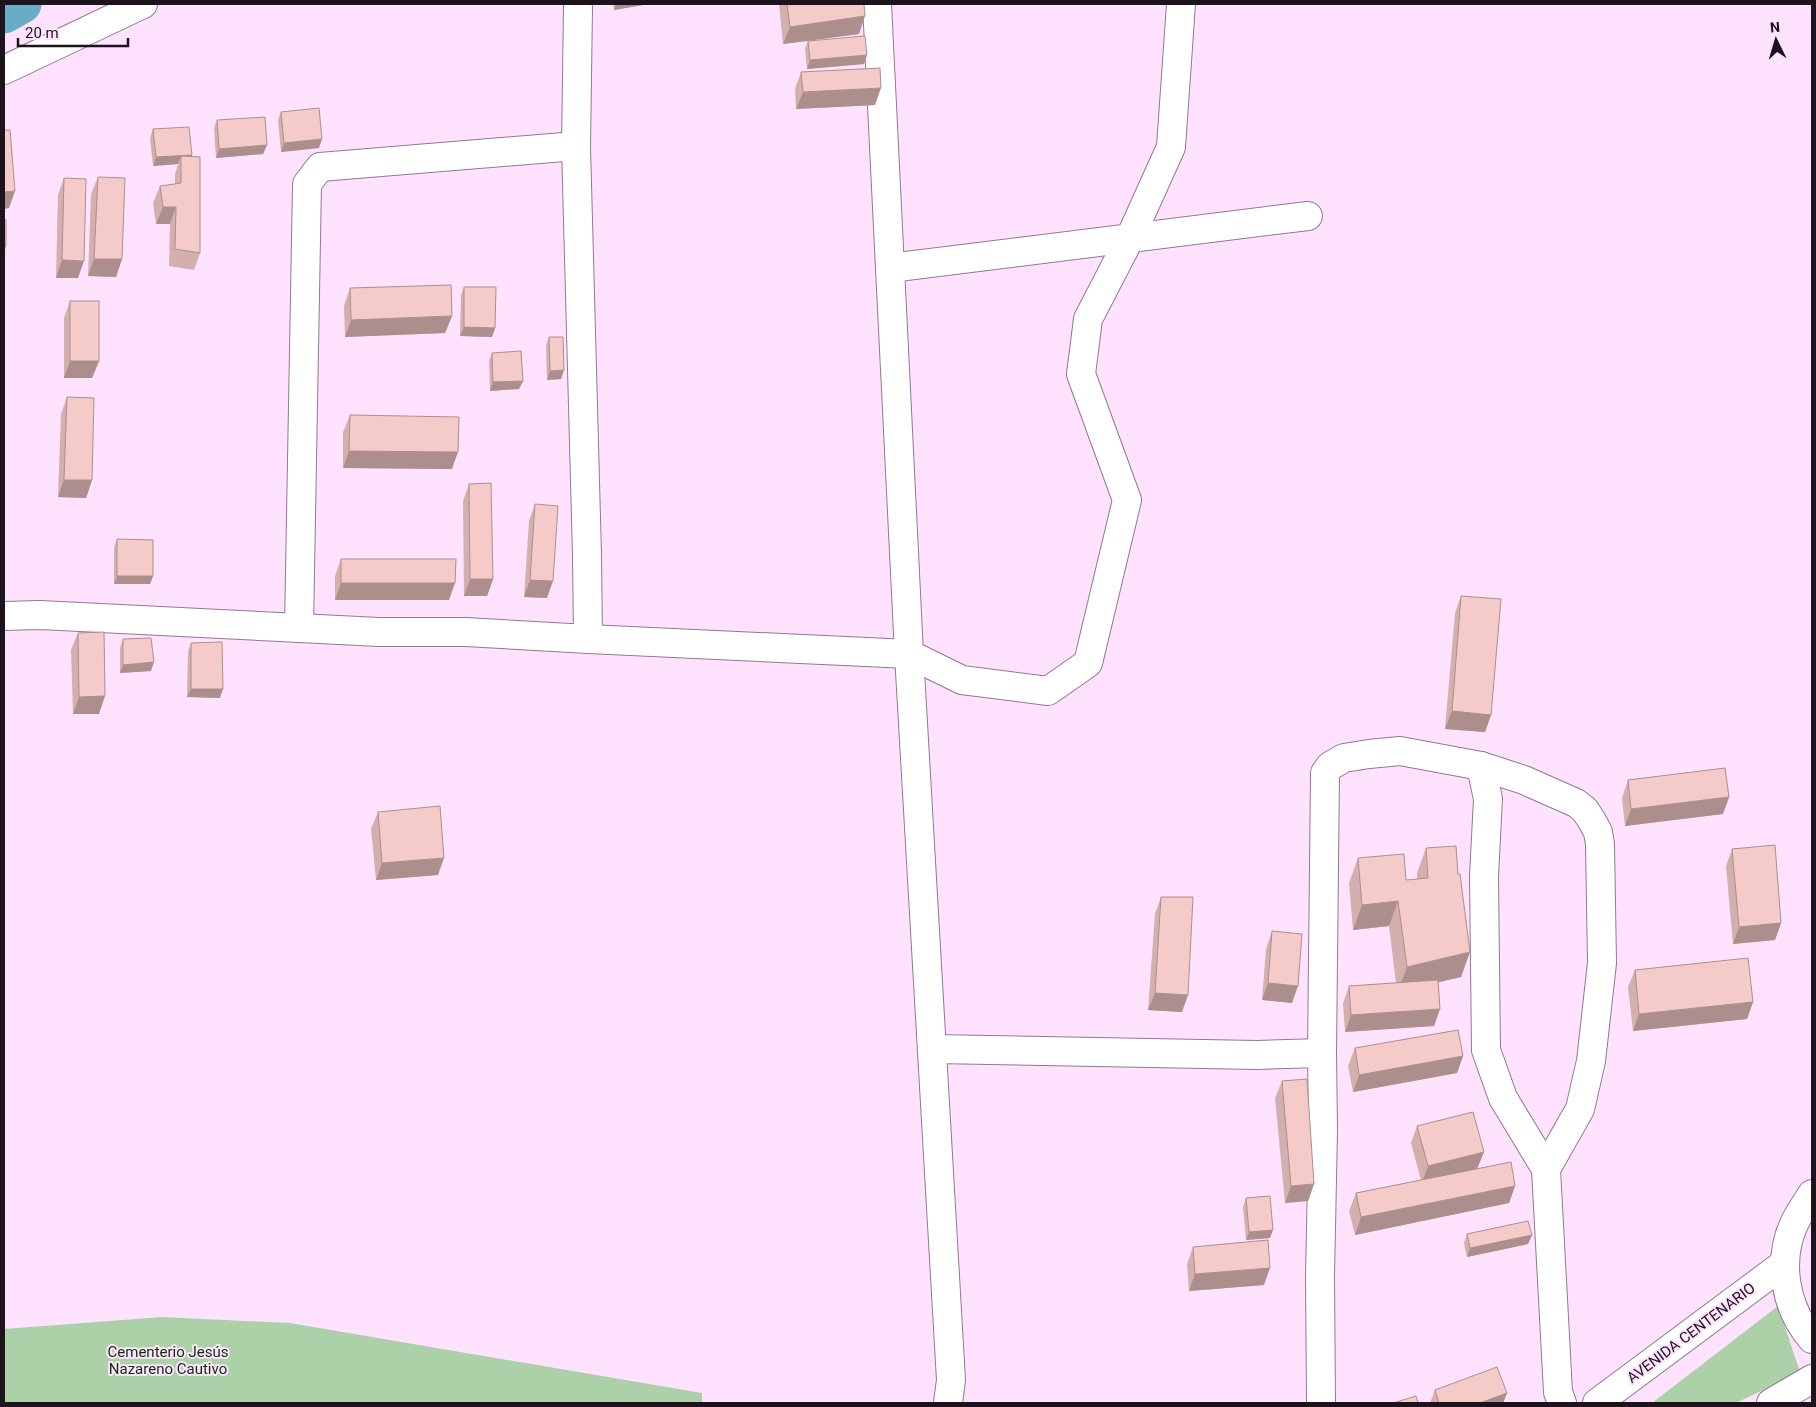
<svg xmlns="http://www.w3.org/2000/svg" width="1816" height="1407" font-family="Roboto,sans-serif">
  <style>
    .green { fill: #acd1a8 }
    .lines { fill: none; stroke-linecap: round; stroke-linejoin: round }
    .canal { stroke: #68adc5; stroke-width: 39 }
    .minor-casing { stroke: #917891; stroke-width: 30 }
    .major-casing { stroke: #917891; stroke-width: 30 }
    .minor { stroke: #fff; stroke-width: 28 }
    .major { stroke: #fff; stroke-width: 28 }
    .wall { fill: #d3afad }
    .shaded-wall { fill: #ac8e8d }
    .building { fill: #f5cbc9; stroke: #ac8e8d }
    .labels { text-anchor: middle; stroke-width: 4; stroke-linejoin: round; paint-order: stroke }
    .street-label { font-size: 15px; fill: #1c131c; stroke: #ffe3fe }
    .park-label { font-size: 15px; fill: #063306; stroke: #ffe3fe }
  </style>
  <rect width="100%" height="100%" fill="#ffe3fe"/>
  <!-- green -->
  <g class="green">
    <path d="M1778,1306L1800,1372L1736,1403H1652Z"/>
    <path d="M162,1317L290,1323L702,1393V1403H4V1329Z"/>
  </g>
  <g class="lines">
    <!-- canal -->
    <path class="canal" d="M4,14L22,4"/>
    <!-- minor casing -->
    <g class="minor-casing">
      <g id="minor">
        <path d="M877,4L909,654L951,1380L948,1403"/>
        <path d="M4,70L143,4"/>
        <path d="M890,268L1308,216"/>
        <path d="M4,616L40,615L379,632H466L588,639L587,555L576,146L578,7"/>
        <path d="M299,628L307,184L320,167L576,146"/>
        <path d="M588,639L909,654L962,680L1048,691L1088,663L1127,500L1081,374L1088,319L1130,238L1171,147L1181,4"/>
        <path d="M1481,766L1488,799L1484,876L1486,1050L1503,1098L1546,1169"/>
        <path d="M933,1049L1257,1055L1322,1053"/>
        <path d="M1321,1403L1320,1277L1323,1130L1322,1053L1325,773L1330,766L1344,758L1369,754L1400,751L1481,766L1524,780L1576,803L1585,810L1592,821L1598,832L1600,844L1602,963L1591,1061L1580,1109L1546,1169L1558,1392L1562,1403"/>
        <path d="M1597,1403L1785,1263"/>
        <path d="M1771,1403L1812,1379"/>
      </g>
    </g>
    <!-- major casing -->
    <g class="major-casing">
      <path id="major" d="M1812,1194C1806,1204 1799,1213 1794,1224C1777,1261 1785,1308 1812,1339"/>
    </g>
    <!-- minor -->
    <use href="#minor" class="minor"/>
    <!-- major -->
    <use href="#major" class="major"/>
  </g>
  <!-- wall -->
  <g class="wall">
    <path d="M613,4H649L614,10Z"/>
    <path d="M779,4H864L859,34L813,40L864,64L807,69L805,49L808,41L783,44Z"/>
    <path d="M801,72L875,105L796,109L795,89Z"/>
    <path d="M281,112L319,148L281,152L278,120Z"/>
    <path d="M217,120L267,145L263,154L216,158L214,128Z"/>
    <path d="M153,129L192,155V156L200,253L194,270L169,266L170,224H156L153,203L160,186L175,184V174L178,164L153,166L150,138Z"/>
    <path d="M98,177L122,259L116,277L88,276L91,194Z"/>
    <path d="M64,178L78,278H56L58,195Z"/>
    <path d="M464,287L495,328L492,337L460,336L461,295Z"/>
    <path d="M350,288L452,316L445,333L345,337L344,306Z"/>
    <path d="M70,301L99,361L92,378H64V318Z"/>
    <path d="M549,337L564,370L561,379L547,380L546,345Z"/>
    <path d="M492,353L523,381L519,389L490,391L489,361Z"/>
    <path d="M67,397L92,480L86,498L58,497L61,414Z"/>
    <path d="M350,415L452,469L343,468V432Z"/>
    <path d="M469,484L493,579L487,596H464L463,501Z"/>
    <path d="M535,504L547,598L524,597L529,521Z"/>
    <path d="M117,539L153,576L150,584H114V548Z"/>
    <path d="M341,559L449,600H335V576Z"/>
    <path d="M1461,596L1491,715L1485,732L1445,729L1455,613Z"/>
    <path d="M78,633L99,714H73L71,650Z"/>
    <path d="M123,639L151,671L120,673V648Z"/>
    <path d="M191,643L220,698L187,697L188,652Z"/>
    <path d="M1628,780L1729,797L1723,814L1625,826L1622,798Z"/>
    <path d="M378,812L438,875L376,880L371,829Z"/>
    <path d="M1426,848L1461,977L1438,982L1440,1009L1434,1026L1345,1032L1343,1003L1349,986L1396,983L1389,926L1353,930L1349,883L1358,858L1406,880L1417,879V873Z"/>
    <path d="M1732,849L1781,923L1775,940L1733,944L1726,866Z"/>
    <path d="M1161,897L1182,1012L1148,1010L1155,914Z"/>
    <path d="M1272,931L1292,1003L1262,1000L1266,949Z"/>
    <path d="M1635,970L1753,1002L1747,1019L1633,1031L1628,987Z"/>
    <path d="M1355,1048L1463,1056L1457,1073L1353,1092L1348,1066Z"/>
    <path d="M1282,1081L1314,1184L1308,1201L1285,1203L1275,1098Z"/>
    <path d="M1417,1126L1484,1152L1477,1169L1515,1186L1509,1203L1355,1235L1349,1211L1356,1193L1421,1180L1411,1143Z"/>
    <path d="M1246,1198L1270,1238L1246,1240L1243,1207Z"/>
    <path d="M1467,1234L1532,1235L1528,1244L1467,1257L1464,1243Z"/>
    <path d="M1193,1247L1264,1285L1189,1291L1187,1264Z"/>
    <path d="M1435,1390L1507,1393L1503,1403H1430Z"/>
  </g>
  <!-- shaded-wall -->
  <g class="shaded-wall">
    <path d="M616,4H649L614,10Z"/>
    <path d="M865,16L859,34L783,44L790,27Z"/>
    <path d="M867,55L864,64L807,69L810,60Z"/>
    <path d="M881,88L875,105L796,109L803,92Z"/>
    <path d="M322,139L319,148L281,152L284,143Z"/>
    <path d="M267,145L263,154L216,158L219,149Z"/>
    <path d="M192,155L189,164L181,156L178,164L153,166L156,157Z"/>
    <path d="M15,191L9,208L4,209V192Z"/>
    <path d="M163,207H176L170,224H156Z"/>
    <path d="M4,246H6L4,253Z"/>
    <path d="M94,259H122L116,277L88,276Z"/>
    <path d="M62,260L84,261L78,278H56Z"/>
    <path d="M452,316L445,333L345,337L351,320Z"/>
    <path d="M464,327L495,328L492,337L460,336Z"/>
    <path d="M70,361H99L92,378H64Z"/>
    <path d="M564,370L561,379L547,380L550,371Z"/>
    <path d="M523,381L519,389L490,391L493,382Z"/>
    <path d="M349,451L458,452L452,469L343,468Z"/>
    <path d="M64,480H92L86,498L58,497Z"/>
    <path d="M117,576H153L150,584H114Z"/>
    <path d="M470,579H493L487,596H464Z"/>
    <path d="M530,580L553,581L547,598L524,597Z"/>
    <path d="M341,583H455L449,600H335Z"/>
    <path d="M154,662L151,671L120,673L123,665Z"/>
    <path d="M191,689H223L220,698L187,697Z"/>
    <path d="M105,696L99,714H73L79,697Z"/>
    <path d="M1452,711L1491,715L1485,732L1445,729Z"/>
    <path d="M1729,797L1723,814L1625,826L1631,809Z"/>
    <path d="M444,858L438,875L376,880L382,863Z"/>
    <path d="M1398,901L1389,926L1353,930L1362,905Z"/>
    <path d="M1781,923L1775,940L1733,944L1739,927Z"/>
    <path d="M1470,952L1461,977L1398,992L1407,967Z"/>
    <path d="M1268,983L1298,986L1292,1003L1262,1000Z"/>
    <path d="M1155,993L1188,995L1182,1012L1148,1010Z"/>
    <path d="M1753,1002L1747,1019L1633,1031L1639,1014Z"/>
    <path d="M1440,1009L1434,1026L1345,1032L1351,1015Z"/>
    <path d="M1463,1056L1457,1073L1353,1092L1359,1075Z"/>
    <path d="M1484,1152L1477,1169L1422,1183L1428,1166Z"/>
    <path d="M1314,1184L1308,1201L1285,1203L1291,1186Z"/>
    <path d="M1515,1186L1509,1203L1355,1235L1361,1217Z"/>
    <path d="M1273,1230L1270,1238L1246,1240L1249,1232Z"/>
    <path d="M1532,1235L1528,1244L1467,1257L1470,1248Z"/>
    <path d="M1270,1268L1264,1285L1189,1291L1195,1274Z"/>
    <path d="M1507,1393L1503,1403H1480Z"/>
  </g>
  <!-- building -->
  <g class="building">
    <path d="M787,4H864L865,16L790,27Z"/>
    <path d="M865,36L867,55L810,60L808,41Z"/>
    <path d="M880,68L881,88L803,92L801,72Z"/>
    <path d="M319,108L322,139L284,143L281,112Z"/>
    <path d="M265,117L267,145L219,149L217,120Z"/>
    <path d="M189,127L192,155L156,157L153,129Z"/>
    <path d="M4,130H10L15,191L4,192Z"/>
    <path d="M181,156L200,157V253L175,249L176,207H163L160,186L181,183Z"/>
    <path d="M98,177L125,178L122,259H94Z"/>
    <path d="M64,178L86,179L84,261L62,260Z"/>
    <rect x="4" y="220" width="2" height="26"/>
    <path d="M451,285L452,316L351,320L350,288Z"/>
    <path d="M464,287H496L495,328L464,327Z"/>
    <rect x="70" y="301" width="29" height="60"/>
    <path d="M549,337H563L564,370L550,371Z"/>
    <path d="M521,351L523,381L493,382L492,353Z"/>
    <path d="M67,397L94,398L92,480H64Z"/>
    <path d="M350,415L459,417L458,452L349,451Z"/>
    <path d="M491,483L493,579H470L469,484Z"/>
    <path d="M535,504L558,506L553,581L530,580Z"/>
    <path d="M117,539L153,540V576H117Z"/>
    <path d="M341,559H456L455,583H341Z"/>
    <path d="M1461,596L1501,599L1491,715L1452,711Z"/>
    <path d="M104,632L105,696L79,697L78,633Z"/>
    <path d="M151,638L154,662L123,665V639Z"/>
    <path d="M222,642L223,689H191V643Z"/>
    <path d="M1725,768L1729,797L1631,809L1628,780Z"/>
    <path d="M440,806L444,858L382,863L378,812Z"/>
    <path d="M1775,845L1781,923L1739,927L1732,849Z"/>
    <path d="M1456,846L1458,874H1460L1470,952L1407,967L1398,901L1362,905L1358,858L1404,854L1406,880L1428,878L1426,848Z"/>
    <path d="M1161,897H1193L1188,995L1155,993Z"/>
    <path d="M1272,931L1302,934L1298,986L1268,983Z"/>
    <path d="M1748,958L1753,1002L1639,1014L1635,970Z"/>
    <path d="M1438,980L1440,1009L1351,1015L1349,986Z"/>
    <path d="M1458,1030L1463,1056L1359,1075L1355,1048Z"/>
    <path d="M1307,1079L1314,1184L1291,1186L1282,1081Z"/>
    <path d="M1473,1112L1484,1152L1428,1166L1417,1126Z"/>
    <path d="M1511,1162L1515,1186L1361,1217L1356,1193Z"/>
    <path d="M1270,1196L1273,1230L1249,1232L1246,1198Z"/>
    <path d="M1528,1221L1532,1235L1470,1248L1467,1234Z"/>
    <path d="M1268,1240L1270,1268L1195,1274L1193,1247Z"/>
    <path d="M1497,1367L1507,1393L1480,1403H1439L1435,1390Z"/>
    <path d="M1416,1396L1418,1403H1393Z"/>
  </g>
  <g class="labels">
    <!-- street labels -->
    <g class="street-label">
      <text transform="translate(1691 1333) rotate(-37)" y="5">AVENIDA CENTENARIO</text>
    </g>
    <!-- park labels -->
    <g class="park-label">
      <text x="168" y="1357">Cementerio Jesús<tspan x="168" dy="17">Nazareno Cautivo</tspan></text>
    </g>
  </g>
  <!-- border -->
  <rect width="1816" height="1407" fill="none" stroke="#1c131c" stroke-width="10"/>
  <!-- north arrow -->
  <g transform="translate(1776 40) rotate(355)" stroke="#ffe3fe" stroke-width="4" paint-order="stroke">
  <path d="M0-4L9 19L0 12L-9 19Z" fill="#1c131c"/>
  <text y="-8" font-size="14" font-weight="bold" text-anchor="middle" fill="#1c131c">N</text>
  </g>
  <!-- scale -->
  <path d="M18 38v8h110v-8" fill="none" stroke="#1c131c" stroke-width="2.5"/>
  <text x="25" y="38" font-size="15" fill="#1c131c" stroke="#ffe3fe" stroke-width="4" paint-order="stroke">20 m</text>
</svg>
